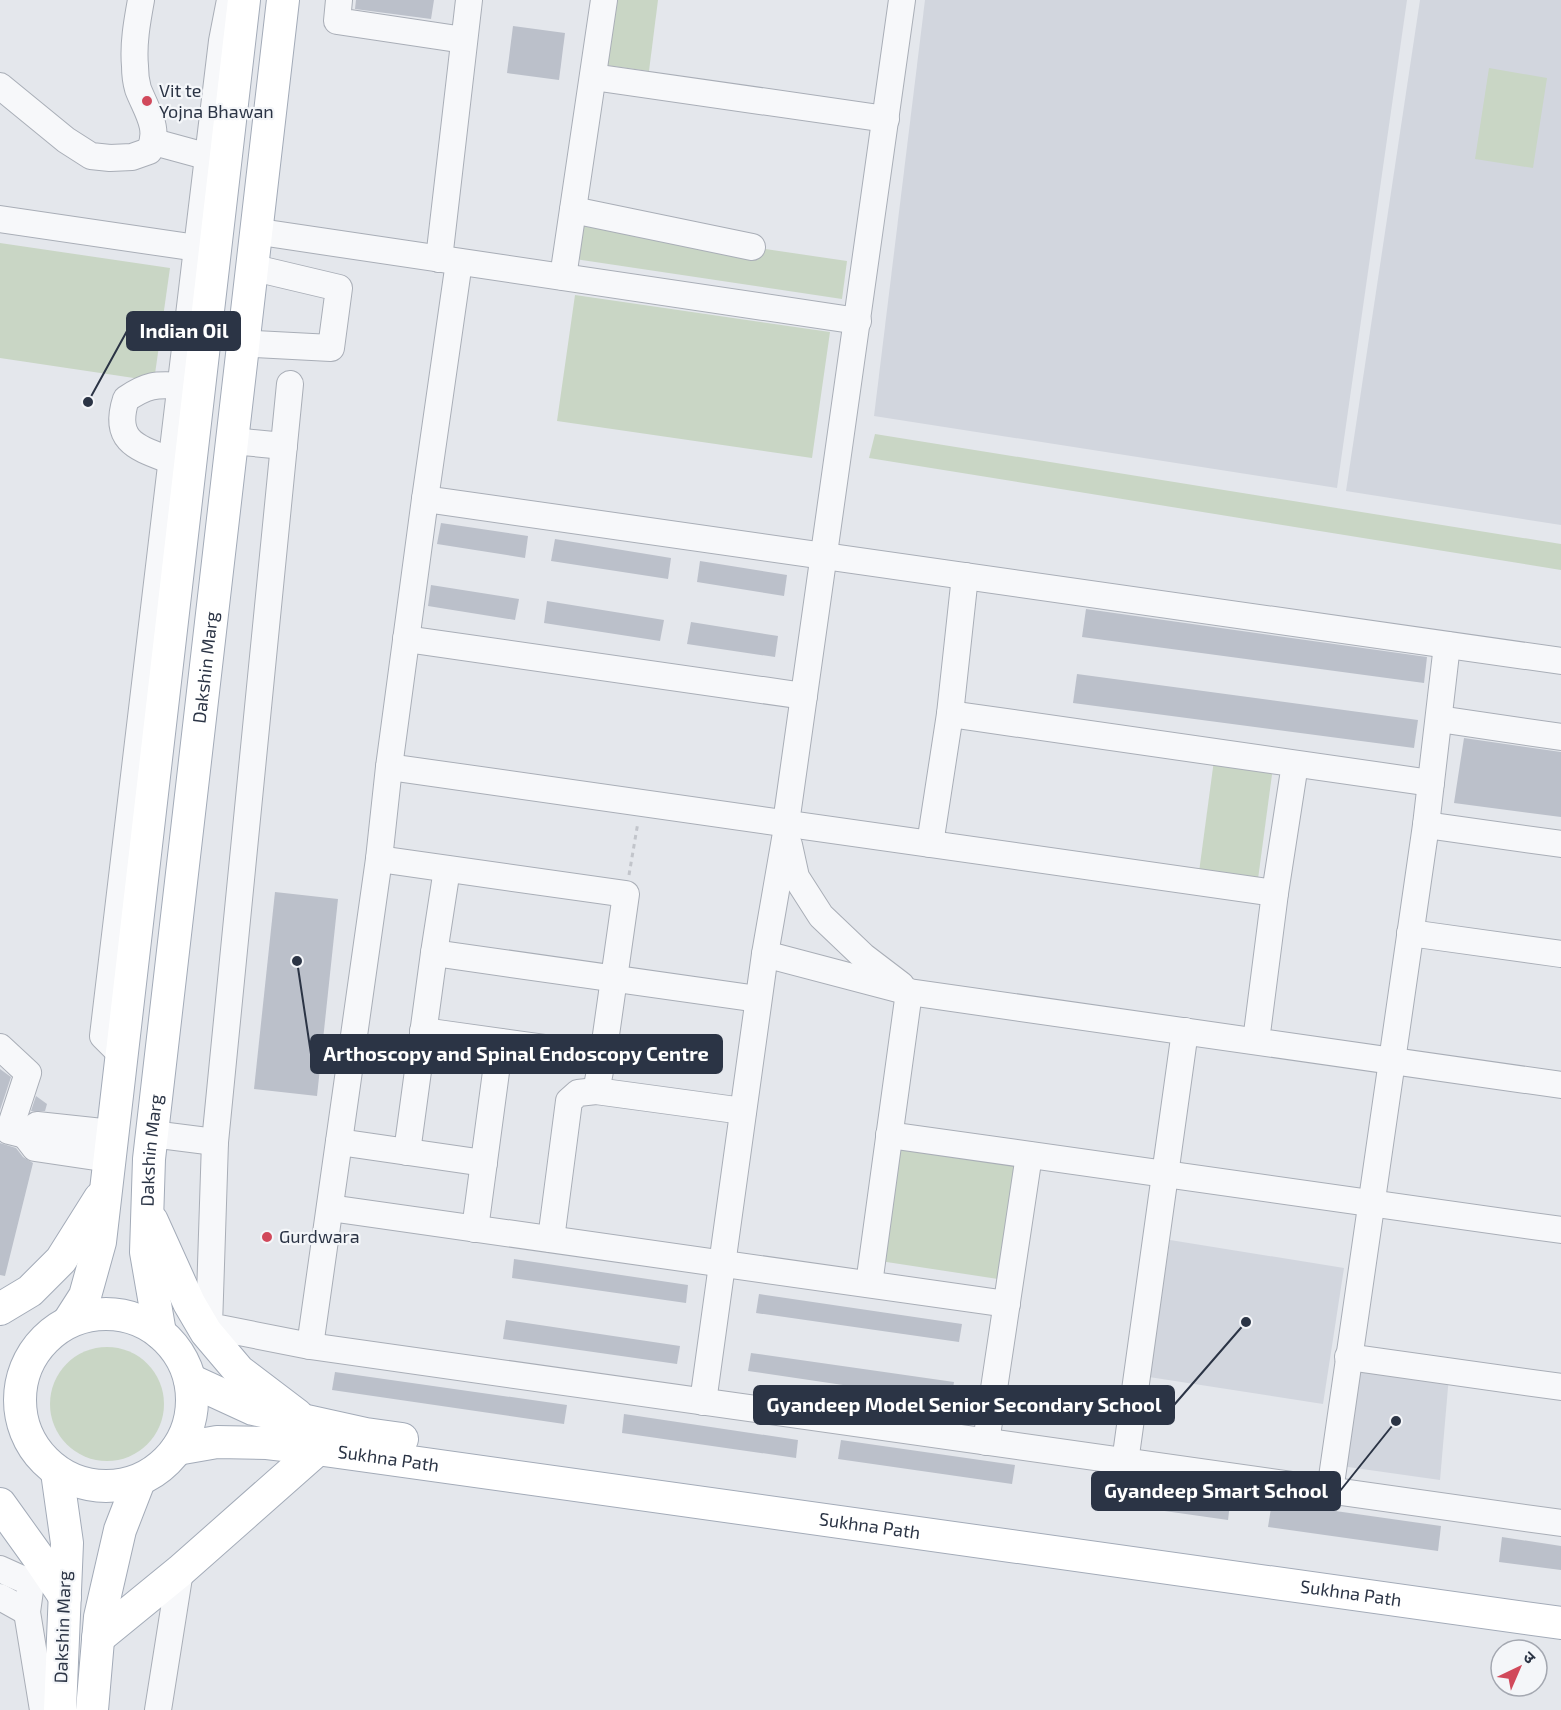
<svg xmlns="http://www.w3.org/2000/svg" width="1561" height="1710" font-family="'Exo 2','Noto Sans Devanagari',sans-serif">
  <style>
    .built { fill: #d2d6de }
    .green { fill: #c9d6c5 }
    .building { fill: #bbc0ca }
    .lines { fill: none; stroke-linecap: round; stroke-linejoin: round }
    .minor-casing { stroke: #a9aeb7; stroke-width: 28 }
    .major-casing { stroke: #a3abb8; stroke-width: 34 }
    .path { stroke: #c2c5cb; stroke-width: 3; stroke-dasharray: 4.5 4.5; stroke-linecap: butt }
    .minor { stroke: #f7f8fa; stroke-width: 26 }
    .major { stroke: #fff; stroke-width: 32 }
    .poi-dot { fill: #d1495b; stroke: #f4f6f9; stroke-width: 2 }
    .labels { text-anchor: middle; stroke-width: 4.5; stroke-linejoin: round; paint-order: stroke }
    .poi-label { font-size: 18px; fill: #2b3445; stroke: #f4f6f9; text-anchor: start }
    .street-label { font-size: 18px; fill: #2b3445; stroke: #f4f6f9 }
    .leader { fill: none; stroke: #2b3445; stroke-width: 2 }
    .callout-dot { fill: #2b3445; stroke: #f4f6f9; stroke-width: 2 }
    .callout { fill: #2b3445; stroke: #2b3445; stroke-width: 2 }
    .callout-label { font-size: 20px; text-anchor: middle; font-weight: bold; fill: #fff }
  </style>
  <rect width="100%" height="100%" fill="#e4e7ec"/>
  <!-- built -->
  <g class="built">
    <path d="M925,0H1407L1337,488L874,416Z"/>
    <path d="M1420,0H1561V525L1346,491Z"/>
    <path d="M1170,1240L1344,1268L1323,1404L1149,1377Z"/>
    <path d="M1355,1362L1449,1376L1440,1480L1341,1466Z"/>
  </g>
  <!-- green -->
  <g class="green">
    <path d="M613,0H658L649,71L605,65Z"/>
    <path d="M1489,68L1547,78L1533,168L1475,159Z"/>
    <path d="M581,222L847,261L842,299L575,259Z"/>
    <path d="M0,243L170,268L154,381L0,358Z"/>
    <path d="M575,295L830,332L812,458L557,421Z"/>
    <path d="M875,434L1561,544V570L869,458Z"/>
    <path d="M1214,760L1273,767L1258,879L1199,872Z"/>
    <path d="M898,1146L1015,1165L998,1279L880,1261Z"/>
    <circle cx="107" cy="1404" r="57"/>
  </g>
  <!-- building -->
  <g class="building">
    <path d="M356,0H434L431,19L355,9Z"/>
    <path d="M513,26L565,33L559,80L507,73Z"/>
    <path d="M441,523L528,536L525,558L437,544Z"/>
    <path d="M555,539L671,558L668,579L551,561Z"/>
    <path d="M700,561L787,575L784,596L697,582Z"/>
    <path d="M431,585L519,599L515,620L428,606Z"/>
    <path d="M547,601L664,620L660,641L544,623Z"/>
    <path d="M1086,609L1427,657L1424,683L1082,637Z"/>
    <path d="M691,622L778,636L775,657L687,644Z"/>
    <path d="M1077,674L1418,720L1414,748L1073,703Z"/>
    <path d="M1464,738L1561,752V817L1454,803Z"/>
    <path d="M275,892L338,899L317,1096L254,1089Z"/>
    <path d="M0,1069L11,1077L0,1110Z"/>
    <path d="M36,1096L47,1104L45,1111H31Z"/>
    <path d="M0,1143L16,1148L23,1157L33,1163L5,1276L0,1275Z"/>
    <path d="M514,1259L688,1285L686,1303L512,1278Z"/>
    <path d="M759,1294L962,1324L959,1342L756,1313Z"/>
    <path d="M506,1320L680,1346L677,1364L503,1339Z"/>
    <path d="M751,1353L954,1382L951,1401L748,1371Z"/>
    <path d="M335,1372L567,1405L564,1424L332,1390Z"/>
    <path d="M624,1414L798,1440L796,1458L622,1433Z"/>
    <path d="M841,1440L1015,1465L1012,1484L838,1459Z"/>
    <path d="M1104,1477L1231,1495L1228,1520L1101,1502Z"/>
    <path d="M1272,1502L1441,1526L1438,1551L1268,1527Z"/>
    <path d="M1502,1537L1561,1546V1570L1499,1562Z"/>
  </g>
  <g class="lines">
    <!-- minor casing -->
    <g class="minor-casing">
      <g id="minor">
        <path d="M339,0L337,21L464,40"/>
        <path d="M593,77L886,119"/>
        <path d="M0,86L66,140L91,156L110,158L132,157L149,151C161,129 146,110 138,89C136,82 135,73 135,66C133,44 137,22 141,0"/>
        <path d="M154,142L209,157"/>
        <path d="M573,210L752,247"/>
        <path d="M0,219L197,248"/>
        <path d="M267,233L858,321"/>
        <path d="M439,259L469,0"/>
        <path d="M563,277L604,0"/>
        <path d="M255,344L331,348L339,288L263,270"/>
        <path d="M290,384L215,1142L209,1326L310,1346L1561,1523"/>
        <path d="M243,442L284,446"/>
        <path d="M172,461C138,448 112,442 126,399C147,385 155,384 181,386"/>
        <path d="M425,499L1561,661"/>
        <path d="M406,639L804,696"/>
        <path d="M950,714L1431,783"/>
        <path d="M1439,719L1561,737"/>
        <path d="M389,767L1275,893"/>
        <path d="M1426,825L1561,844"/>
        <path d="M930,844L950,714L965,576"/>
        <path d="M789,845L796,877L821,916L863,956L901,985"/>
        <path d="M379,859L626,894L603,1056L596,1091"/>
        <path d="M1410,933L1561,954"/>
        <path d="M434,953L758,999"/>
        <path d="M765,954L909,992L1561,1085"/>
        <path d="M423,1031L603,1056"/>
        <path d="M1256,1041L1275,893L1295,764"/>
        <path d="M0,1047L28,1073L9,1131L25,1135"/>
        <path d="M122,1055L103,1036L197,248L222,41L230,0"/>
        <path d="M152,1134L215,1142"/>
        <path d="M889,1135L1561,1230"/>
        <path d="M339,1142L484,1163"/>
        <path d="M407,1152L434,953L447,869"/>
        <path d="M109,1159L35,1148L25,1135L37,1125L112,1133"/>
        <path d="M330,1208L1007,1304"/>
        <path d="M475,1229L500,1042"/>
        <path d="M551,1239L569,1101L578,1093L596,1091L743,1111"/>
        <path d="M869,1284L909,992"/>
        <path d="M310,1346L379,859L389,767L425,499L459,262"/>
        <path d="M1348,1357L1561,1387"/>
        <path d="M703,1402L765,954L786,833V823C824,549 864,275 902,0"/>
        <path d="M986,1442L1029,1155"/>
        <path d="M1125,1462L1185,1031"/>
        <path d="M1330,1491L1426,825L1447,645"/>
        <path d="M0,1569L31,1583L27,1612L43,1710"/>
        <path d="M0,1597L27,1612"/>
        <path d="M158,1710L180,1571"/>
      </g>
    </g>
    <!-- major casing -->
    <g class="major-casing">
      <g id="major">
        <path d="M152,1221L189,1303L206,1332L239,1371L297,1415"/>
        <path d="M0,1309L30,1291L61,1260L100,1198"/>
        <circle cx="106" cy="1400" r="86"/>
        <path d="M69,1321L85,1296L100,1242L244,0"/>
        <path id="s1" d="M160,1333L146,1252L149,1159L283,0"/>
        <path d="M190,1380L253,1409L366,1434L402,1439"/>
        <path id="s2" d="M177,1449L217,1442L267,1443L318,1449L1561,1623"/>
        <path d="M57,1472L67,1543L60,1710"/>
        <path d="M0,1504L38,1557L65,1597"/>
        <path d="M98,1638L180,1571L318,1449"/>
        <path d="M92,1710L100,1617L120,1530L139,1481"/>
      </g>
    </g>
    <!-- path -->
    <path class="path" d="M629,875L638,822"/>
    <!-- minor -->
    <use href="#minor" class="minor"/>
    <!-- major -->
    <use href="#major" class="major"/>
  </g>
  <!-- markers -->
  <g class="poi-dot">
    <circle cx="147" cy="101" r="6"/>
    <circle cx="267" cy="1237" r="6"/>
  </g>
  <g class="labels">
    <!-- poi labels -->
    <g class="poi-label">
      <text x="159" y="97">Vit te<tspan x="159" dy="21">Yojna Bhawan</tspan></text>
      <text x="279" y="1243">Gurdwara</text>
    </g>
    <!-- street labels -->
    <g class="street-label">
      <text dy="6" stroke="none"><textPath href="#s1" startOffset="670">Dakshin Marg</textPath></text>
      <text dy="6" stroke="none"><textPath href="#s1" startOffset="184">Dakshin Marg</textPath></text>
      <text dy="6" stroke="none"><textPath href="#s2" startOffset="213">Sukhna Path</textPath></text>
      <text dy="6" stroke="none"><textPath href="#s2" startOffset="699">Sukhna Path</textPath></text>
      <text dy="6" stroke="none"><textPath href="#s2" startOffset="1185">Sukhna Path</textPath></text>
      <text transform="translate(63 1627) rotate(-88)" y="6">Dakshin Marg</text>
    </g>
  </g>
  <!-- callouts -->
  <path class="leader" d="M88 402L127 331M297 961L311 1054M1246 1322L1174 1405M1396 1421L1340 1491"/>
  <g class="callout-dot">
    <circle cx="88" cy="402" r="6"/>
    <circle cx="297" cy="961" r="6"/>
    <circle cx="1246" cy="1322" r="6"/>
    <circle cx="1396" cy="1421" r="6"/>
  </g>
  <g class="callout">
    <rect x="127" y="312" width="113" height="38" rx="6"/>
    <rect x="311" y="1035" width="411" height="38" rx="6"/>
    <rect x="754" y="1386" width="420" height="38" rx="6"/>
    <rect x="1092" y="1472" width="248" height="38" rx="6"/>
  </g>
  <g class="callout-label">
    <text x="184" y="338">Indian Oil</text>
    <text x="516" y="1061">Arthoscopy and Spinal Endoscopy Centre</text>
    <text x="964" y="1412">Gyandeep Model Senior Secondary School</text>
    <text x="1216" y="1498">Gyandeep Smart School</text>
  </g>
  <!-- north arrow -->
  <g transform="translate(1519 1668) rotate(44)"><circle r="28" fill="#f4f6f9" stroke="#a4a8b1" stroke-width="1.5"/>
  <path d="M0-4.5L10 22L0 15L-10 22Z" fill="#d1495b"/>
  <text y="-9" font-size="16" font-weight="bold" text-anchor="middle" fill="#2b3445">उ</text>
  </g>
</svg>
